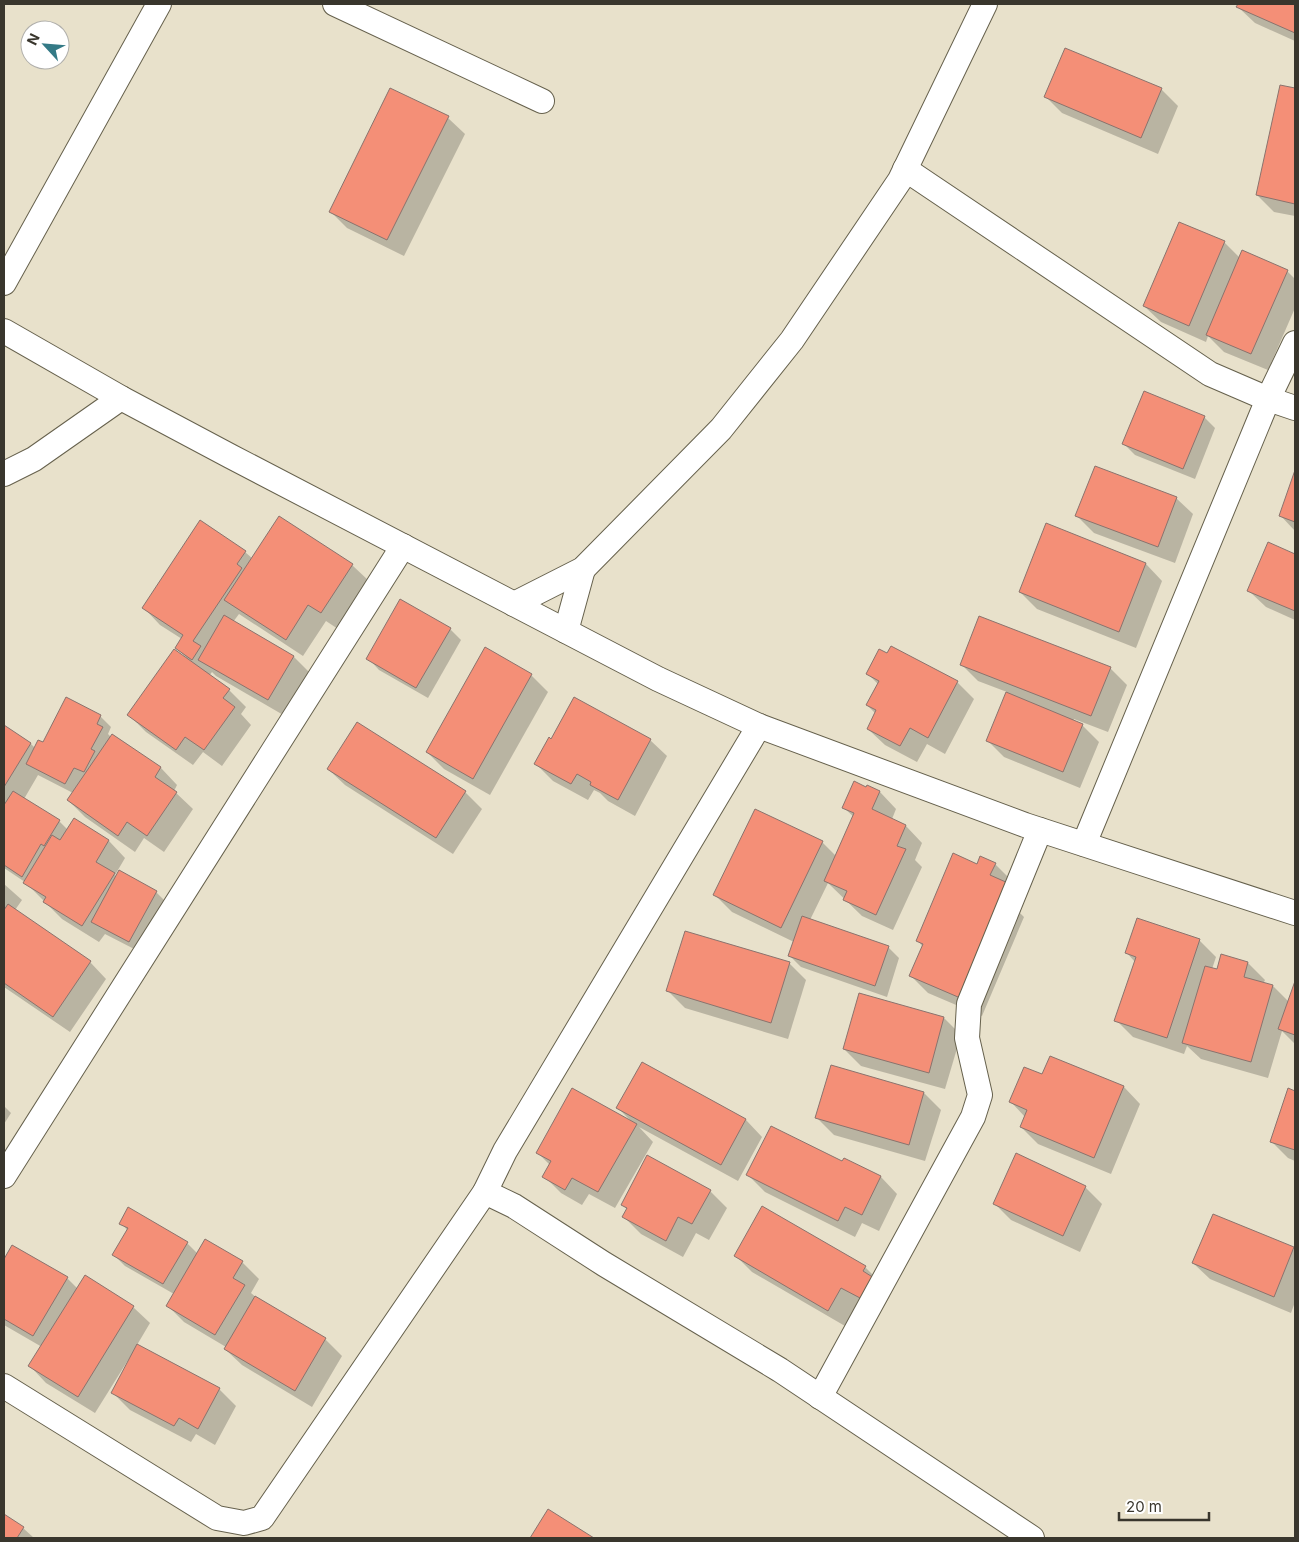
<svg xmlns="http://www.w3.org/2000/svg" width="1299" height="1542" font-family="Inter,sans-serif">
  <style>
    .shadow { fill: #0003 }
    .building { fill: #f48f77; stroke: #8a736d }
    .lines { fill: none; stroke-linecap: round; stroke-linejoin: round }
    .street-casing { stroke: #66614d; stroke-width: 26 }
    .street { stroke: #fff; stroke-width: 24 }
  </style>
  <rect width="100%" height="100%" fill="#e8e1cb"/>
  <!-- shadow -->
  <g class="shadow">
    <path d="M1239,4H1295V41L1255,23L1238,7Z"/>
    <path d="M1281,86L1295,89V216L1274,212L1257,195Z"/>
    <path d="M1161,89L1178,106L1158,154L1062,113L1046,97Z"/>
    <path d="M448,118L465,134L404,256L347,228L330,211Z"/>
    <path d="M1224,242L1240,258L1287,271L1295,279V308L1268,370L1224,352L1208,336L1206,342L1161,322L1144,306Z"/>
    <path d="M1204,417L1215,428L1195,479L1135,455L1124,444Z"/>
    <path d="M1295,474V531L1280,515Z"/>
    <path d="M1176,498L1193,514L1175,563L1094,533L1077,516Z"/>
    <path d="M1047,525L1146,564L1162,581L1136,648L1037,609L1020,592Z"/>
    <path d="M1268,544L1295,555V620L1266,607L1249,591Z"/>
    <path d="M245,552L253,559L352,565L369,581L338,629L326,621L303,656L239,614L233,622L294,657L310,673L285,716L216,676L212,672L209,676L229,690L246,707L241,714L251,725L222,766L203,752L193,765L146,732L129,715L186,657L176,648L182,639L160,625L144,608Z"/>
    <path d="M450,629L461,640L428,698L379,670L368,658Z"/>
    <path d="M485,649L531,675L548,692L490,795L444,769L427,752Z"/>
    <path d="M962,665L1110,668L1127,685L1108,732L1074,719L1073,721L1082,725L1099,742L1080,788L1004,757L987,740L1007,692L978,681Z"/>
    <path d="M868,674L957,682L974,699L945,754L927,744L917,762L885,745L868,729L876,714L867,705L878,684Z"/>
    <path d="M100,716L111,727L108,734L111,737L113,735L161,768L177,785L174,791L193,809L164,852L144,838L135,852L85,817L68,800L73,793L38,775L24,799L59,821L68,830L74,820L109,841L125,858L115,875L117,877L156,892L167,903L140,952L105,934L99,942L62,919L25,882L4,868V727L31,744L35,748Z"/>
    <path d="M552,740H650L667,756L635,816L608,801L600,793L594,790L588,800L553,781L536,764Z"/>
    <path d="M328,769L465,792L482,809L453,854L345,785Z"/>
    <path d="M868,786L880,792L896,809L892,819L906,826L922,843L915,860L922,867L893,930L862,916L828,883L810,920L888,947L899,958L887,997L801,967L790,956L794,942L732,912L715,895L755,810L822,842L836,856L854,817L844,808Z"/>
    <path d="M995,864L1012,881L1009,886L1024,901L1019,912L1024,917L982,1016L928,993L911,976L923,947L918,941L978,865Z"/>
    <path d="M4,884L22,900L15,910L90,962L106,979L70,1032L4,987Z"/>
    <path d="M1199,940L1216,957L1212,969L1218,971L1222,956L1248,963L1265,980L1263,984L1273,986L1289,1002L1295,985V1044L1282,1031L1268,1078L1201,1059L1187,1046L1184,1054L1133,1037L1116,1020L1135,962L1127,953Z"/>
    <path d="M789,963L806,980L788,1039L685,1008L668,991Z"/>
    <path d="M944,1018L961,1035L945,1089L861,1066L844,1049Z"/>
    <path d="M1051,1057L1124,1087L1140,1104L1111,1174L1038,1144L1021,1127L1025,1117L1011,1102L1043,1076Z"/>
    <path d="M642,1063L746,1120L762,1137L738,1181L639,1127L653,1142L615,1208L589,1194L582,1205L561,1193L544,1176L550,1165L537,1152L632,1122L618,1108Z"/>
    <path d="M1289,1090L1295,1092V1161L1288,1158L1271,1141Z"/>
    <path d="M924,1093L941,1110L925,1161L834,1135L817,1118Z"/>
    <path d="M4,1106L11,1113L4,1124Z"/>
    <path d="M844,1160L881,1177L897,1194L879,1231L862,1223L855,1237L765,1192L748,1175L842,1163Z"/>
    <path d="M1085,1187L1102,1204L1080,1252L1011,1220L994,1203Z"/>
    <path d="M710,1191L727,1208L709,1240L696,1233L683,1257L641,1234L624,1217L628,1210L622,1205Z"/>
    <path d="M1213,1216L1295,1250V1302L1291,1313L1210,1279L1193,1263Z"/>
    <path d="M121,1223L187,1243L198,1254L242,1262L259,1279L251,1293L258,1299L325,1339L342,1356L312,1407L242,1365L225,1349L226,1347L184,1322L167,1305L174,1294L125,1266L114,1255L128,1231Z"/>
    <path d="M13,1246L67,1278L78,1289L133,1307L150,1323L137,1345L219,1389L236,1406L215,1445L196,1434L191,1442L130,1410L113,1393L131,1358L130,1357L95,1413L46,1383L30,1366L42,1347L4,1325V1262Z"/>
    <path d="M735,1255L865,1267L882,1284L880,1286L890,1296L879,1315L858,1303L845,1326L752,1272Z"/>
    <path d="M549,1511L592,1538H531Z"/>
    <path d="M4,1516L23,1528L34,1538H4Z"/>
  </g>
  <!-- building -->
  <g class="building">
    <path d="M1238,4H1295V33L1236,7Z"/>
    <path d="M1065,48L1162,88L1141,138L1044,97Z"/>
    <path d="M1280,85L1295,88V204L1256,195Z"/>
    <path d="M390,88L449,116L387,240L329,212Z"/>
    <path d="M1179,222L1225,241L1189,326L1143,306Z"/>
    <path d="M1242,250L1288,270L1251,354L1206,335Z"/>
    <path d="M1144,391L1205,416L1183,469L1122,444Z"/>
    <path d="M1095,466L1177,497L1158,547L1075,516Z"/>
    <path d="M1295,470V522L1279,516Z"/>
    <path d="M279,516L353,564L321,613L308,605L286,640L224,600Z"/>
    <path d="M200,520L246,551L237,564L242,568L193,641L201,646L192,660L175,648L183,635L142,608Z"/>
    <path d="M1046,523L1146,563L1119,632L1019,592Z"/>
    <path d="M1268,542L1295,554V611L1247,591Z"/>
    <path d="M400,599L451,628L416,688L366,659Z"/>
    <path d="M224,615L294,656L268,700L198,660Z"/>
    <path d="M979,616L1111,667L1091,716L960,665Z"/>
    <path d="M891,646L958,681L928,738L910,728L900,746L867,729L876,710L866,705L879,681L866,674L879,649L887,653Z"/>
    <path d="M485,647L532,674L473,779L426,752Z"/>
    <path d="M174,649L230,689L223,698L235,707L204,750L185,737L176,750L127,715Z"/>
    <path d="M1006,692L1083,724L1063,772L986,741Z"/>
    <path d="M66,697L101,715L97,724L103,727L91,749L95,751L84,772L74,768L65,784L26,764L38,740L43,742Z"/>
    <path d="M574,697L651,739L618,800L590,785L591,782L577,774L571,784L534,764L549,737L551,739Z"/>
    <path d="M357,722L466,791L436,838L327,769Z"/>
    <path d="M4,725L31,743L4,787Z"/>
    <path d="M112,734L161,767L155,777L177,792L147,836L127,822L118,836L67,800Z"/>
    <path d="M854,781L866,787L867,785L880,791L872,809L906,825L897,846L906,849L876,915L843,900L847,891L824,881L854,813L842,808Z"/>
    <path d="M13,791L60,820L44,846L41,844L22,877L4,865V805Z"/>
    <path d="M755,809L823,841L781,928L713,895Z"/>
    <path d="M74,818L109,840L96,862L115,873L82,926L43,902L46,897L23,883L52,835L60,840Z"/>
    <path d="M953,853L977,864L980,856L996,863L990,875L1008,883L965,1000L909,976L923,944L916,941Z"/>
    <path d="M119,870L157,891L129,942L91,922Z"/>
    <path d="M8,904L91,961L53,1017L4,983V910Z"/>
    <path d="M802,916L889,946L875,986L788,956Z"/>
    <path d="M1137,918L1200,939L1167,1038L1114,1021L1136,957L1125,953Z"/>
    <path d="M685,931L790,962L771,1023L666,991Z"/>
    <path d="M1221,954L1248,962L1244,977L1273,985L1251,1062L1182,1043L1205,966L1217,969Z"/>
    <path d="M1295,981V1035L1278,1029Z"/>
    <path d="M859,993L944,1017L929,1073L843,1049Z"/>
    <path d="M1050,1056L1124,1086L1094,1158L1020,1127L1027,1110L1009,1102L1024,1067L1042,1074Z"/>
    <path d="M642,1062L746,1119L721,1165L616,1108Z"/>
    <path d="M831,1065L924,1092L909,1145L815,1118Z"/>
    <path d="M572,1088L637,1124L598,1192L572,1178L565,1190L542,1177L551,1161L536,1153Z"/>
    <path d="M1288,1088L1295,1091V1150L1270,1142Z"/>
    <path d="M771,1126L842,1161L844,1158L881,1176L862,1215L845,1207L838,1221L746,1175Z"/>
    <path d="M1016,1153L1086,1186L1063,1236L993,1204Z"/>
    <path d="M647,1155L711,1190L692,1224L678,1217L666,1241L622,1217L627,1208L621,1205Z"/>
    <path d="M762,1206L866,1266L863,1271L874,1278L862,1299L841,1288L828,1311L734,1256Z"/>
    <path d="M128,1207L188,1242L163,1284L112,1255L128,1228L119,1224Z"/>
    <path d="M1213,1214L1294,1247L1274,1297L1192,1263Z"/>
    <path d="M205,1239L243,1261L233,1278L245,1285L215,1335L166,1306Z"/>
    <path d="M12,1245L68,1277L33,1336L4,1319V1259Z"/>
    <path d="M85,1275L134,1306L78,1397L28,1366Z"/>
    <path d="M255,1296L326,1338L295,1391L224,1349Z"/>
    <path d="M137,1344L220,1388L198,1429L179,1418L174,1426L111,1393Z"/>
    <path d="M548,1509L594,1538H530Z"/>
    <path d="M4,1514L24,1527L17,1538H4Z"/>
  </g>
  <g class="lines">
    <!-- street casing -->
    <g class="street-casing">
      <g id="street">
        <path d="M335,4L542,101"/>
        <path d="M905,169L1210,374L1268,399L1295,408"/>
        <path d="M4,283L159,4"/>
        <path d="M4,331L121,398L230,456L658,679L759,726L1025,825L1295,913"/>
        <path d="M4,474L34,459L121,398"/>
        <path d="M514,604L583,569L721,429L792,340L900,180L985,4"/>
        <path d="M566,631L583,569"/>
        <path d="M1084,844L1268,399L1295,343"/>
        <path d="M4,1176L403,546"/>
        <path d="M485,1192L514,1206L604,1264L780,1370L1032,1538"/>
        <path d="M4,1386L217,1518L244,1523L262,1518L485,1192L505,1151L759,726"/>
        <path d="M820,1397L973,1117L980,1095L967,1038L969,1004L1040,830"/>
      </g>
    </g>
    <!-- street -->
    <use href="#street" class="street"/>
  </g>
  <!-- border -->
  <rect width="1299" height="1542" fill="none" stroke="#39362d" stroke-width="10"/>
  <!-- north arrow -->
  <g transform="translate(45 45) rotate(296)"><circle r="24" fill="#ffffff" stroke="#b0afab"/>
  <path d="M0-4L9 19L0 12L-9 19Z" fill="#347a86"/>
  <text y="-8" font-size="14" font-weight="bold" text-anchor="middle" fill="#39362d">N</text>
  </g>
  <!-- scale -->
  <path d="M1119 1512v8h90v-8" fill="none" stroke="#39362d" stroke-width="2.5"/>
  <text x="1126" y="1512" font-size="15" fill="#39362d" stroke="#ffffff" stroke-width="4" paint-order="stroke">20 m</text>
</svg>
